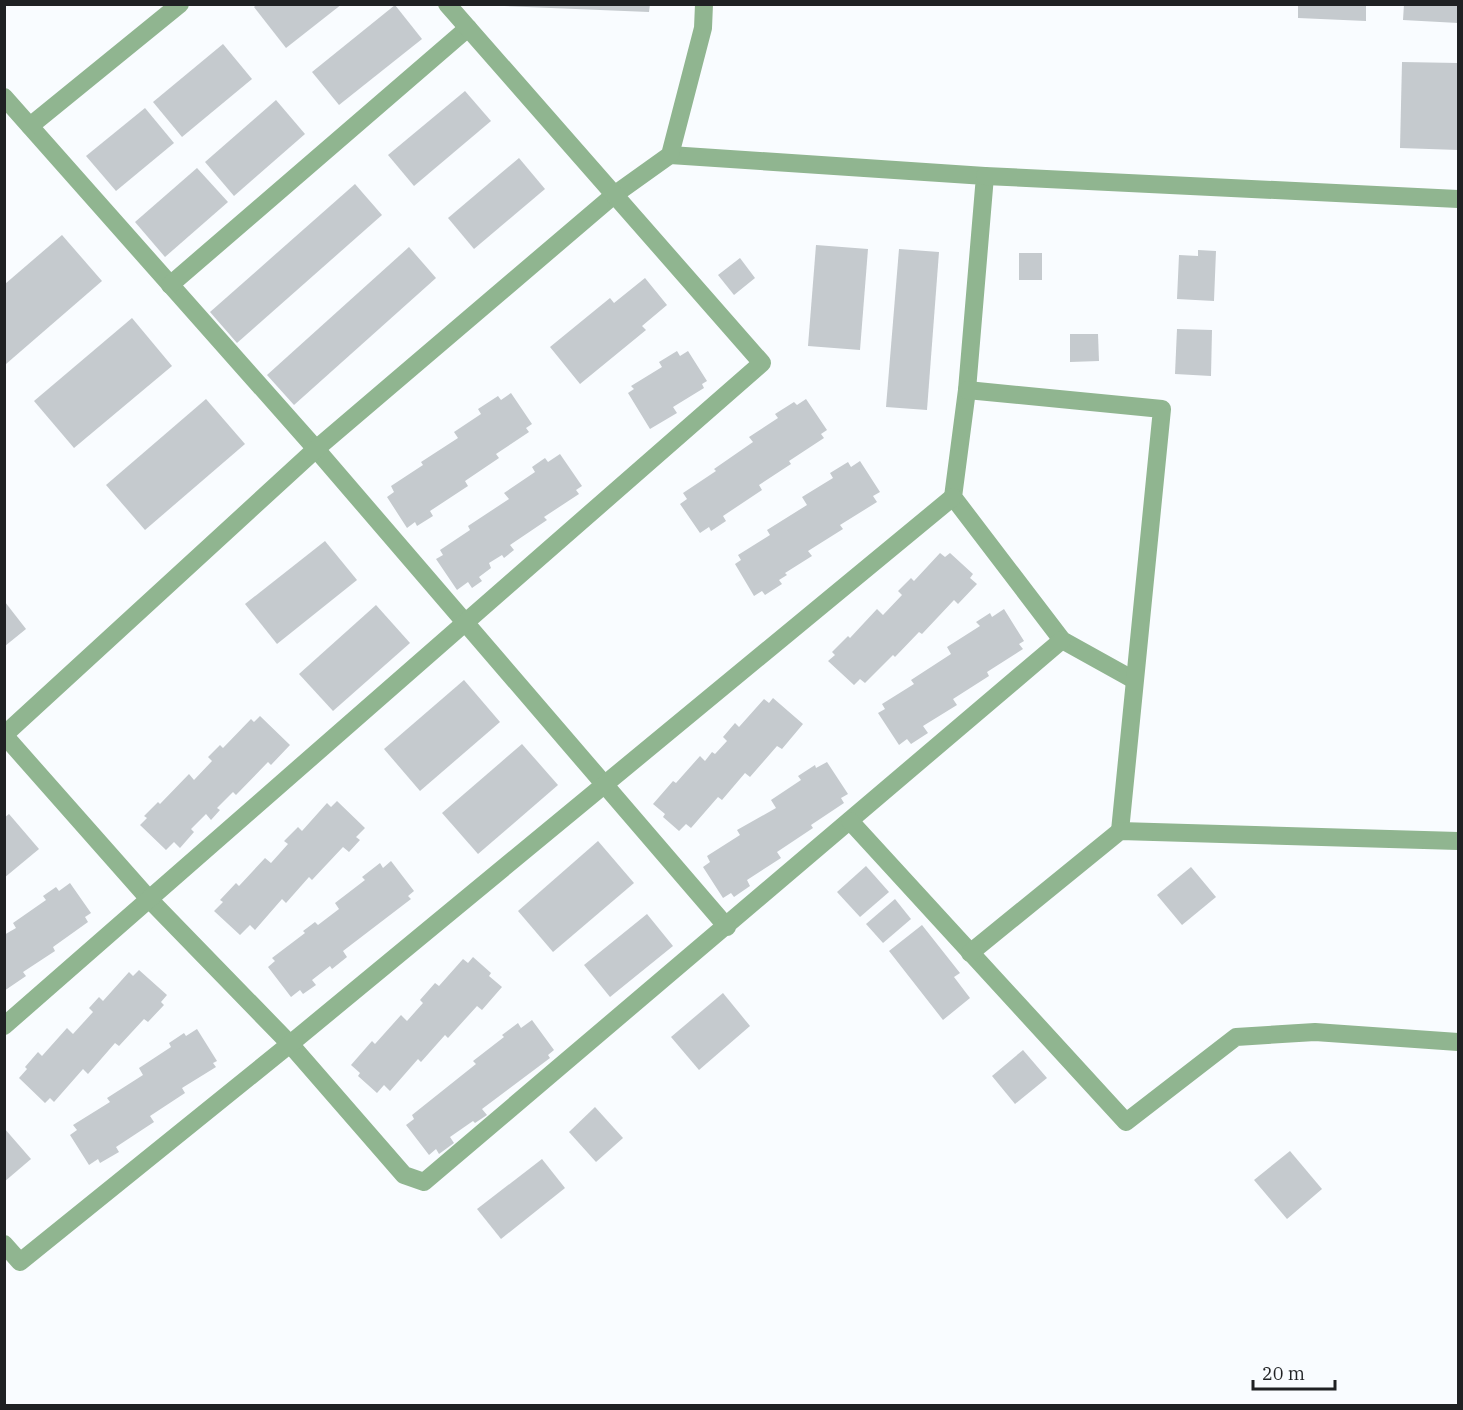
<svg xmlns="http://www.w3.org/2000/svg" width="1463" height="1410" font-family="'IBM Plex Serif',serif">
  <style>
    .building { fill: #c5cace }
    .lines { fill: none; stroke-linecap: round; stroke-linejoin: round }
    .minor { stroke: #90b590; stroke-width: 18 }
  </style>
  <rect width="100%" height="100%" fill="#f9fcff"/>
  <!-- building -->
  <g class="building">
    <path d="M257,4H342L286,48L254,7Z"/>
    <path d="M504,4H650L649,12L504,6Z"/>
    <path d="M1298,4H1366V21L1298,18Z"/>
    <path d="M1404,4H1458V23L1403,20Z"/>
    <path d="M395,5L422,39L339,105L312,72Z"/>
    <path d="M223,44L252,79L182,137L153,102Z"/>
    <path d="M1402,62L1458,63V150L1400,148Z"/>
    <path d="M465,91L491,121L414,186L388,155Z"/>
    <path d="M276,100L305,134L234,196L205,162Z"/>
    <path d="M145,108L174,143L116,191L86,156Z"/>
    <path d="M519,158L545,189L474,249L448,218Z"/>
    <path d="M197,168L228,202L165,257L135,222Z"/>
    <path d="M355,184L382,215L237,343L210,312Z"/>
    <path d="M62,235L102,281L6,364L5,284Z"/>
    <path d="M816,245L868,249L860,350L808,346Z"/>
    <path d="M409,247L436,278L294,405L267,375Z"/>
    <path d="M899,249L939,252L927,410L886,407Z"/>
    <path d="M1198,250L1216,251L1214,301L1177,299L1179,255L1198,256Z"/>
    <rect x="1019" y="253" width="23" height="27"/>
    <path d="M740,258L755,278L734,295L718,275Z"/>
    <path d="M645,278L667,305L642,326L646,330L580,384L550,347L610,298L614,303Z"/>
    <path d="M132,318L172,366L74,448L34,401Z"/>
    <path d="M1177,329L1212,330L1211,376L1175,374Z"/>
    <path d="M1070,334H1098L1099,361L1070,362Z"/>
    <path d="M677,351L680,356L688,351L707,381L702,384L704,388L673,407L677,413L650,429L628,393L634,389L631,386L662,367L659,362Z"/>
    <path d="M511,393L532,424L526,428L529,432L496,454L499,458L465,481L468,486L430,511L433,516L417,526L415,522L407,528L387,497L394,492L391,486L423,465L421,462L458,438L454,432L481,414L478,409L498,396L501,400Z"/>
    <path d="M206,399L245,444L145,530L106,485Z"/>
    <path d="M806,399L827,430L821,434L824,438L789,461L791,464L759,485L762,490L723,516L726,521L711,531L709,527L700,533L680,504L687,499L683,493L716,471L714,469L753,442L749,437L778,418L775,414L794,402L797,405Z"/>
    <path d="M560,454L582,486L576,490L579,494L544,517L547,520L510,545L514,550L504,558L502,555L489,563L491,568L479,577L482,581L472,588L468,582L457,590L436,559L443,555L440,550L470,530L468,526L509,499L504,493L535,472L532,467L545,458L548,462Z"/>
    <path d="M860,461L880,492L873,496L877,502L840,525L843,529L808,551L812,556L785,573L787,575L779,580L782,584L765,595L762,591L754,596L735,564L741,560L738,555L770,535L767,530L807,505L802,497L833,478L830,473L848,462L851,467Z"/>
    <path d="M325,541L357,580L277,644L245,604Z"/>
    <path d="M940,553L945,557L950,553L973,574L970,578L977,584L958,604L954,600L922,634L919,632L895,657L893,655L865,683L860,679L854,685L828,661L835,655L832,652L848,636L850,638L877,609L883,615L902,595L898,591L911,578L914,581Z"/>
    <path d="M5,602L26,629L5,646Z"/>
    <path d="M376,605L410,643L333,711L299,674Z"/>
    <path d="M1004,609L1024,641L1019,644L1023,649L987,672L989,676L953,699L957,705L923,726L928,733L911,744L907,739L899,745L878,713L885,709L882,704L914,684L911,680L951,654L947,647L980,626L976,622L990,613L992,617Z"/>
    <path d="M464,680L500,722L420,791L384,749Z"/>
    <path d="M773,698L803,724L782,749L777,746L750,777L745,773L722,800L718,797L691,828L686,824L679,831L663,817L665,814L653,804L673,781L676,783L700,756L705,761L712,752L715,754L727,741L723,737L735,723L739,727L764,699L769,703Z"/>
    <path d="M260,716L290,745L271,765L268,762L236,795L233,792L217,808L220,810L211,820L206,814L191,829L194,832L180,848L174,842L166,850L140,825L147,818L144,816L158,802L160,804L189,774L194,780L212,761L208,757L220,745L223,748L251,719L254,722Z"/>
    <path d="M522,744L558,785L478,854L442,813Z"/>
    <path d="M827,762L848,794L841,798L844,803L811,825L813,828L777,852L781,858L747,880L750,886L734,897L731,893L723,898L703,867L710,862L707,856L740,835L737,830L776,808L771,800L801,780L798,776L815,765L816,768Z"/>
    <path d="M337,801L365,828L356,837L360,840L349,852L343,847L312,880L309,877L286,903L282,899L255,930L250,925L240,935L214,911L223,902L220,900L236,883L239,886L265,858L271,863L288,844L284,841L298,827L302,831L327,803L331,807Z"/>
    <path d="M9,814L39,849L4,878V818Z"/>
    <path d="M598,841L634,883L553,952L518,911Z"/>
    <path d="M391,861L414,891L408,896L411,899L343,951L347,957L332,969L330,966L312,980L316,985L303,994L300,990L291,997L268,967L275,961L272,958L305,933L303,931L315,922L318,925L339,909L335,903L365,880L362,877L380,863L383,868Z"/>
    <path d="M866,866L889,892L860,917L837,892Z"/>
    <path d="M1191,867L1216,897L1182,925L1157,895Z"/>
    <path d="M70,883L91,913L85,917L88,922L53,947L55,951L23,972L26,976L4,991V935L16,928L13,923L46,900L43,896L56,887L59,891Z"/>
    <path d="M895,899L911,919L883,943L866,924Z"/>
    <path d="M647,914L673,946L610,997L584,965Z"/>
    <path d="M922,925L960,973L954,977L970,998L943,1020L889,951Z"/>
    <path d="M473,957L491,973L489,976L502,987L482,1010L477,1006L448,1038L445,1035L421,1062L418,1059L390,1091L384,1085L377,1093L358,1076L360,1073L351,1065L372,1041L375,1044L401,1015L407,1021L423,1003L420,1000L435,983L439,986L463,959L468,963Z"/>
    <path d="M139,970L167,995L161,1002L164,1005L148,1022L144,1019L119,1046L115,1043L88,1074L83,1069L54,1102L50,1098L45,1103L19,1078L27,1069L25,1067L38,1052L42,1056L67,1028L73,1034L93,1012L89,1008L99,997L103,1001L129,972L133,976Z"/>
    <path d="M723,993L750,1026L699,1070L671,1037Z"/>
    <path d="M532,1020L554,1050L548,1055L550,1058L482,1109L487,1115L475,1123L473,1121L450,1137L454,1143L439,1154L436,1149L429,1155L406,1125L414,1119L412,1115L476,1064L473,1061L504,1037L502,1035L518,1023L521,1028Z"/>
    <path d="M197,1029L217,1061L213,1063L216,1067L182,1088L185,1093L150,1116L154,1122L116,1147L119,1152L100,1163L98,1159L89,1165L70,1135L77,1130L73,1125L110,1102L107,1098L143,1075L139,1068L171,1047L169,1043L184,1033L186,1036Z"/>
    <path d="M1023,1050L1047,1078L1015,1104L992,1076Z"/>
    <path d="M595,1107L623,1138L596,1162L569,1132Z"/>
    <path d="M4,1128L31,1159L4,1182Z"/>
    <path d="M1290,1151L1322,1189L1287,1219L1254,1180Z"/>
    <path d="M542,1159L565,1188L501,1239L477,1209Z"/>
  </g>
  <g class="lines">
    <!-- minor -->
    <g class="minor">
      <path d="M4,97L316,449L727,927"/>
      <path d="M30,126L180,4"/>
      <path d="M670,155L985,176L967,390L953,497L1062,640L1134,680"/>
      <path d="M985,176L1458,199"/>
      <path d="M170,285L468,28"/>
      <path d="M967,390L1162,409L1120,831"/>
      <path d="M4,735L149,899L290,1044L404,1175L424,1182L1062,640"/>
      <path d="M4,735L316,449L614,195L670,155L703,28L704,4"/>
      <path d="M850,821L1126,1122L1236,1037L1315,1032L1458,1042"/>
      <path d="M970,953L1120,831L1458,841"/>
      <path d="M4,1026L762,363L447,4"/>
      <path d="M4,1244L20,1262L290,1044L953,497"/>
    </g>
  </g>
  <!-- border -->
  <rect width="1463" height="1410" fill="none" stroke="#1f2123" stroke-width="12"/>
  <!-- scale -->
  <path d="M1253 1380v9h82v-9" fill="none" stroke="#1f2123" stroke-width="3"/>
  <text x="1262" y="1380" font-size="18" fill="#1f2123" stroke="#f9fcff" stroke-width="4.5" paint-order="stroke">20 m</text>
</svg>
